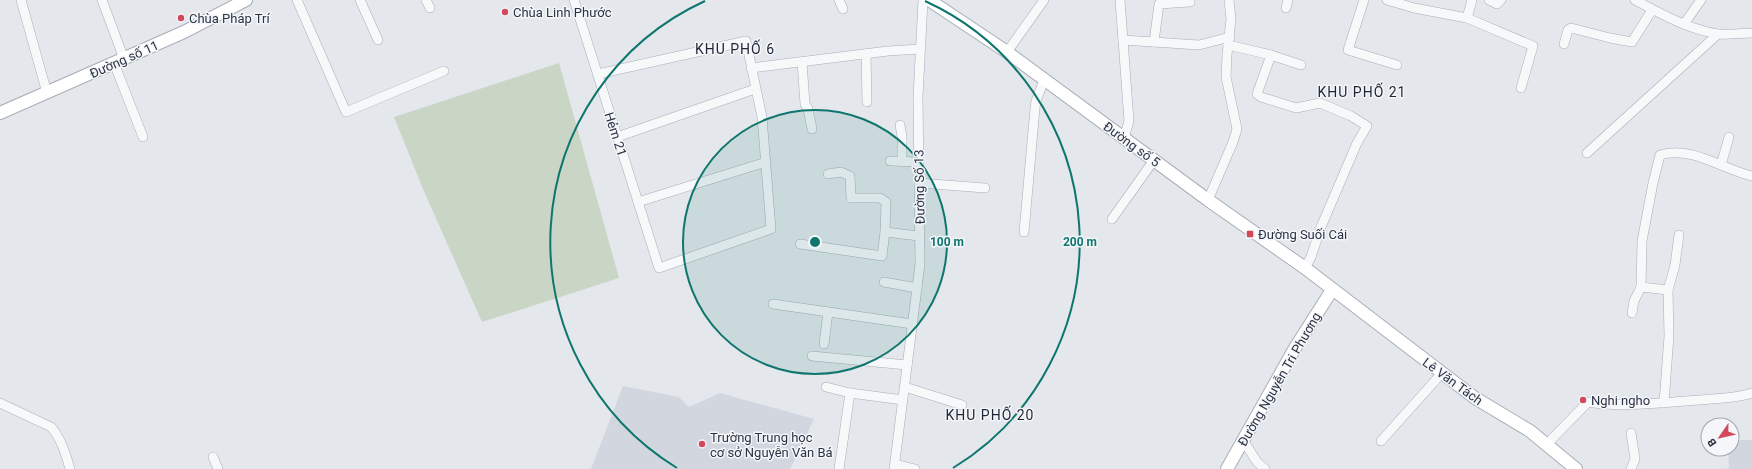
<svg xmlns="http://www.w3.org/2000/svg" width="1752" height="469" font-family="Roboto,sans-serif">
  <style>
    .built { fill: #d2d6de }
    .green { fill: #c9d6c5 }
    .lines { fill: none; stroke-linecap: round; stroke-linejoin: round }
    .minor-casing { stroke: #a9aeb7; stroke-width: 10 }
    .secondary-casing { stroke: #a9aeb7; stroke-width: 14 }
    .minor { stroke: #f7f8fa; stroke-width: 9 }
    .secondary { stroke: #fff; stroke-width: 12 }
    .ring { fill: none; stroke: #0f766e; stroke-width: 2 }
    .poi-dot { fill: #d1495b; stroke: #f4f6f9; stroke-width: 1.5 }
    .labels { text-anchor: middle; stroke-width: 3; stroke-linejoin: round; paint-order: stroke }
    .poi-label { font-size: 13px; fill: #2b3445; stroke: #f4f6f9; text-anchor: start }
    .street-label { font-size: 13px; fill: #2b3445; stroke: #f4f6f9 }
    .neighbourhood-label { font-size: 14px; letter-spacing: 1px; fill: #1d2536; stroke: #f4f6f9 }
    .centre { fill: #0f766e; stroke: #f4f6f9; stroke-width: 2 }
    .ring-label { font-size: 12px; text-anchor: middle; font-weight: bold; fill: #0f766e; stroke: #f4f6f9; stroke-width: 3; stroke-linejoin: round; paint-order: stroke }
  </style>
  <rect width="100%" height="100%" fill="#e4e7ec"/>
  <!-- built -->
  <g class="built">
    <path d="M623,386L679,397L689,407L720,393L814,419L790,469H591Z"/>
    <path d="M1732,440H1752V469H1725L1729,468L1728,449H1732Z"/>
  </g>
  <!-- green -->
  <path class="green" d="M559,63L619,278L482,322L423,189L394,117Z"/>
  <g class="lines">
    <!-- minor casing -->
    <g class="minor-casing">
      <g id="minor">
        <path d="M21,0L47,93"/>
        <path d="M102,0L124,59"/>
        <path d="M297,0L346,112L444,71"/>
        <path d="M360,0L378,40"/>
        <path d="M426,0L430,8"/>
        <path d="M574,0L659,268L771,229L762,117L746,41L598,74"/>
        <path d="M839,0L843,9"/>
        <path d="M1120,0L1129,121L1124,138"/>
        <path d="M1364,0L1348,50L1397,65"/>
        <path d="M1387,0L1414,8L1467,18L1472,0"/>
        <path d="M1489,0L1497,4L1501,0"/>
        <path d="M1635,0C1661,14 1688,29 1718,34C1729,35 1741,33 1752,33"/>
        <path d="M1286,8L1288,0"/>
        <path d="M1467,18L1533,46L1521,88"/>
        <path d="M1684,24L1701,0"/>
        <path d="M1123,40L1199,45L1230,37"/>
        <path d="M1154,42L1159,4L1190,2V0"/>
        <path d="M1564,44L1568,30L1571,28L1610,38L1632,42L1652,10"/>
        <path d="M1228,45L1271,55L1301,65"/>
        <path d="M1007,52L1044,0"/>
        <path d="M866,54L867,102"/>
        <path d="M1271,55L1257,94L1261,97L1296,108L1320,103L1351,116L1367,126L1357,143L1321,227L1311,257L1305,268"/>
        <path d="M802,62L805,104L808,109L812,129"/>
        <path d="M114,63L143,137"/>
        <path d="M751,68L888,51L920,49"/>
        <path d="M900,125L902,136V161"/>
        <path d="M617,137L755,89"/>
        <path d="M1587,153L1718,34"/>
        <path d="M890,161L919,162"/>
        <path d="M1721,165L1729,137"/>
        <path d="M919,183L985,188"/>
        <path d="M1208,200L1233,142L1237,129L1226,77L1227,55L1231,19L1229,0"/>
        <path d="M638,202L766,162"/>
        <path d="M1112,219L1154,160"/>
        <path d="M885,232L919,236"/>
        <path d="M1024,232L1035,108L1036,101L1044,80"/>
        <path d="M800,244L882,256L885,232L886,202L880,198H851L850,176L841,172L828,174"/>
        <path d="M884,282L917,288"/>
        <path d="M1668,290L1675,265L1679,235"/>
        <path d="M773,304L912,324"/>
        <path d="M1632,313L1634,301L1641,287"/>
        <path d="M824,344L828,312"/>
        <path d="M812,356L907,365"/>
        <path d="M826,387L850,393L903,400"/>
        <path d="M905,387L962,405"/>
        <path d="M0,403L51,427C61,438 66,455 70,469"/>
        <path d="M1664,403L1669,336L1668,290L1641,287L1642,241L1653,183L1660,155C1692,145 1723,170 1752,176"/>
        <path d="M1243,440L1257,462L1265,469"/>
        <path d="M1381,441L1442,373"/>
        <path d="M1547,444L1588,402C1623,408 1664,402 1700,400C1717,398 1736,399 1752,393"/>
        <path d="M213,457L218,469"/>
        <path d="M895,464L915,469"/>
        <path d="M839,469L850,393"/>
        <path d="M894,469L920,264L918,97L923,0"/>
        <path d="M1631,469L1635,459L1631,433"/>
      </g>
    </g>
    <!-- secondary casing -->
    <g class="secondary-casing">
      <g id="secondary">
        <path d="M929,0L1007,52L1208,200L1305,268L1475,398L1530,431L1576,469"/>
        <path d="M0,113L184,32L246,0"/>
        <path d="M1227,469L1295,348L1332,290"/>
      </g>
    </g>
    <!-- minor -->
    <use href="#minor" class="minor"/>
    <!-- secondary -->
    <use href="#secondary" class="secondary"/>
  </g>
  <!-- distance rings -->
  <circle cx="815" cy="242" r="132" fill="#0f766e" fill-opacity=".12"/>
  <g class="ring">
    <circle cx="815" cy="242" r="132"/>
    <path d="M677 468A265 265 0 0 1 705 1M925 1A265 265 0 0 1 953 468"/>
  </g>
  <!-- markers -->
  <g class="poi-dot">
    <circle cx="505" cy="12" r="4"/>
    <circle cx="181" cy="18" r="4"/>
    <rect x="1246" y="230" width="8" height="8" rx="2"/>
    <circle cx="1583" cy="400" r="4"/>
    <circle cx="702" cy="444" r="4"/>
  </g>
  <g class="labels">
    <!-- poi labels -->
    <g class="poi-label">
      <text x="513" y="17">Chùa Linh Phước</text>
      <text x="189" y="23">Chùa Pháp Trí</text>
      <text x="1258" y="239">Đường Suối Cái</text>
      <text x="1591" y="405">Nghi ngho</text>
      <text x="710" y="442">Trường Trung học<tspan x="710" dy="15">cơ sở Nguyễn Văn Bá</tspan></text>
    </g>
    <!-- street labels -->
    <g class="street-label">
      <text transform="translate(124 59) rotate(-24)" y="5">Đường số 11</text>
      <text transform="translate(616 134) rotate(72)" y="5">Hẻm 21</text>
      <text transform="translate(1132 144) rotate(36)" y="5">Đường số 5</text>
      <text transform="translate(919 187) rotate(-91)" y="5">Đường Số 13</text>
      <text transform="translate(1279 379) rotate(-60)" y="5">Đường Nguyễn Tri Phương</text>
      <text transform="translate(1453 381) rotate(36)" y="5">Lê Văn Tách</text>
    </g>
    <!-- neighbourhood labels -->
    <g class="neighbourhood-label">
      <text x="735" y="54">KHU PHỐ 6</text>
      <text x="1362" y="97">KHU PHỐ 21</text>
      <text x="990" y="420">KHU PHỐ 20</text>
    </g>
  </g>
  <circle cx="815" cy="242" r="6" class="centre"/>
  <g class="ring-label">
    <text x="947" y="246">100 m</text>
    <text x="1080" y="246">200 m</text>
  </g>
  <!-- north arrow -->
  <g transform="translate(1720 437) rotate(236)"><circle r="19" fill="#f4f6f9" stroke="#a4a8b1"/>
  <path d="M0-3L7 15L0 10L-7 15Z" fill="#d1495b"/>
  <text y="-6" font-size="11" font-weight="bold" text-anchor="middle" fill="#2b3445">B</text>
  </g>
</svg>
